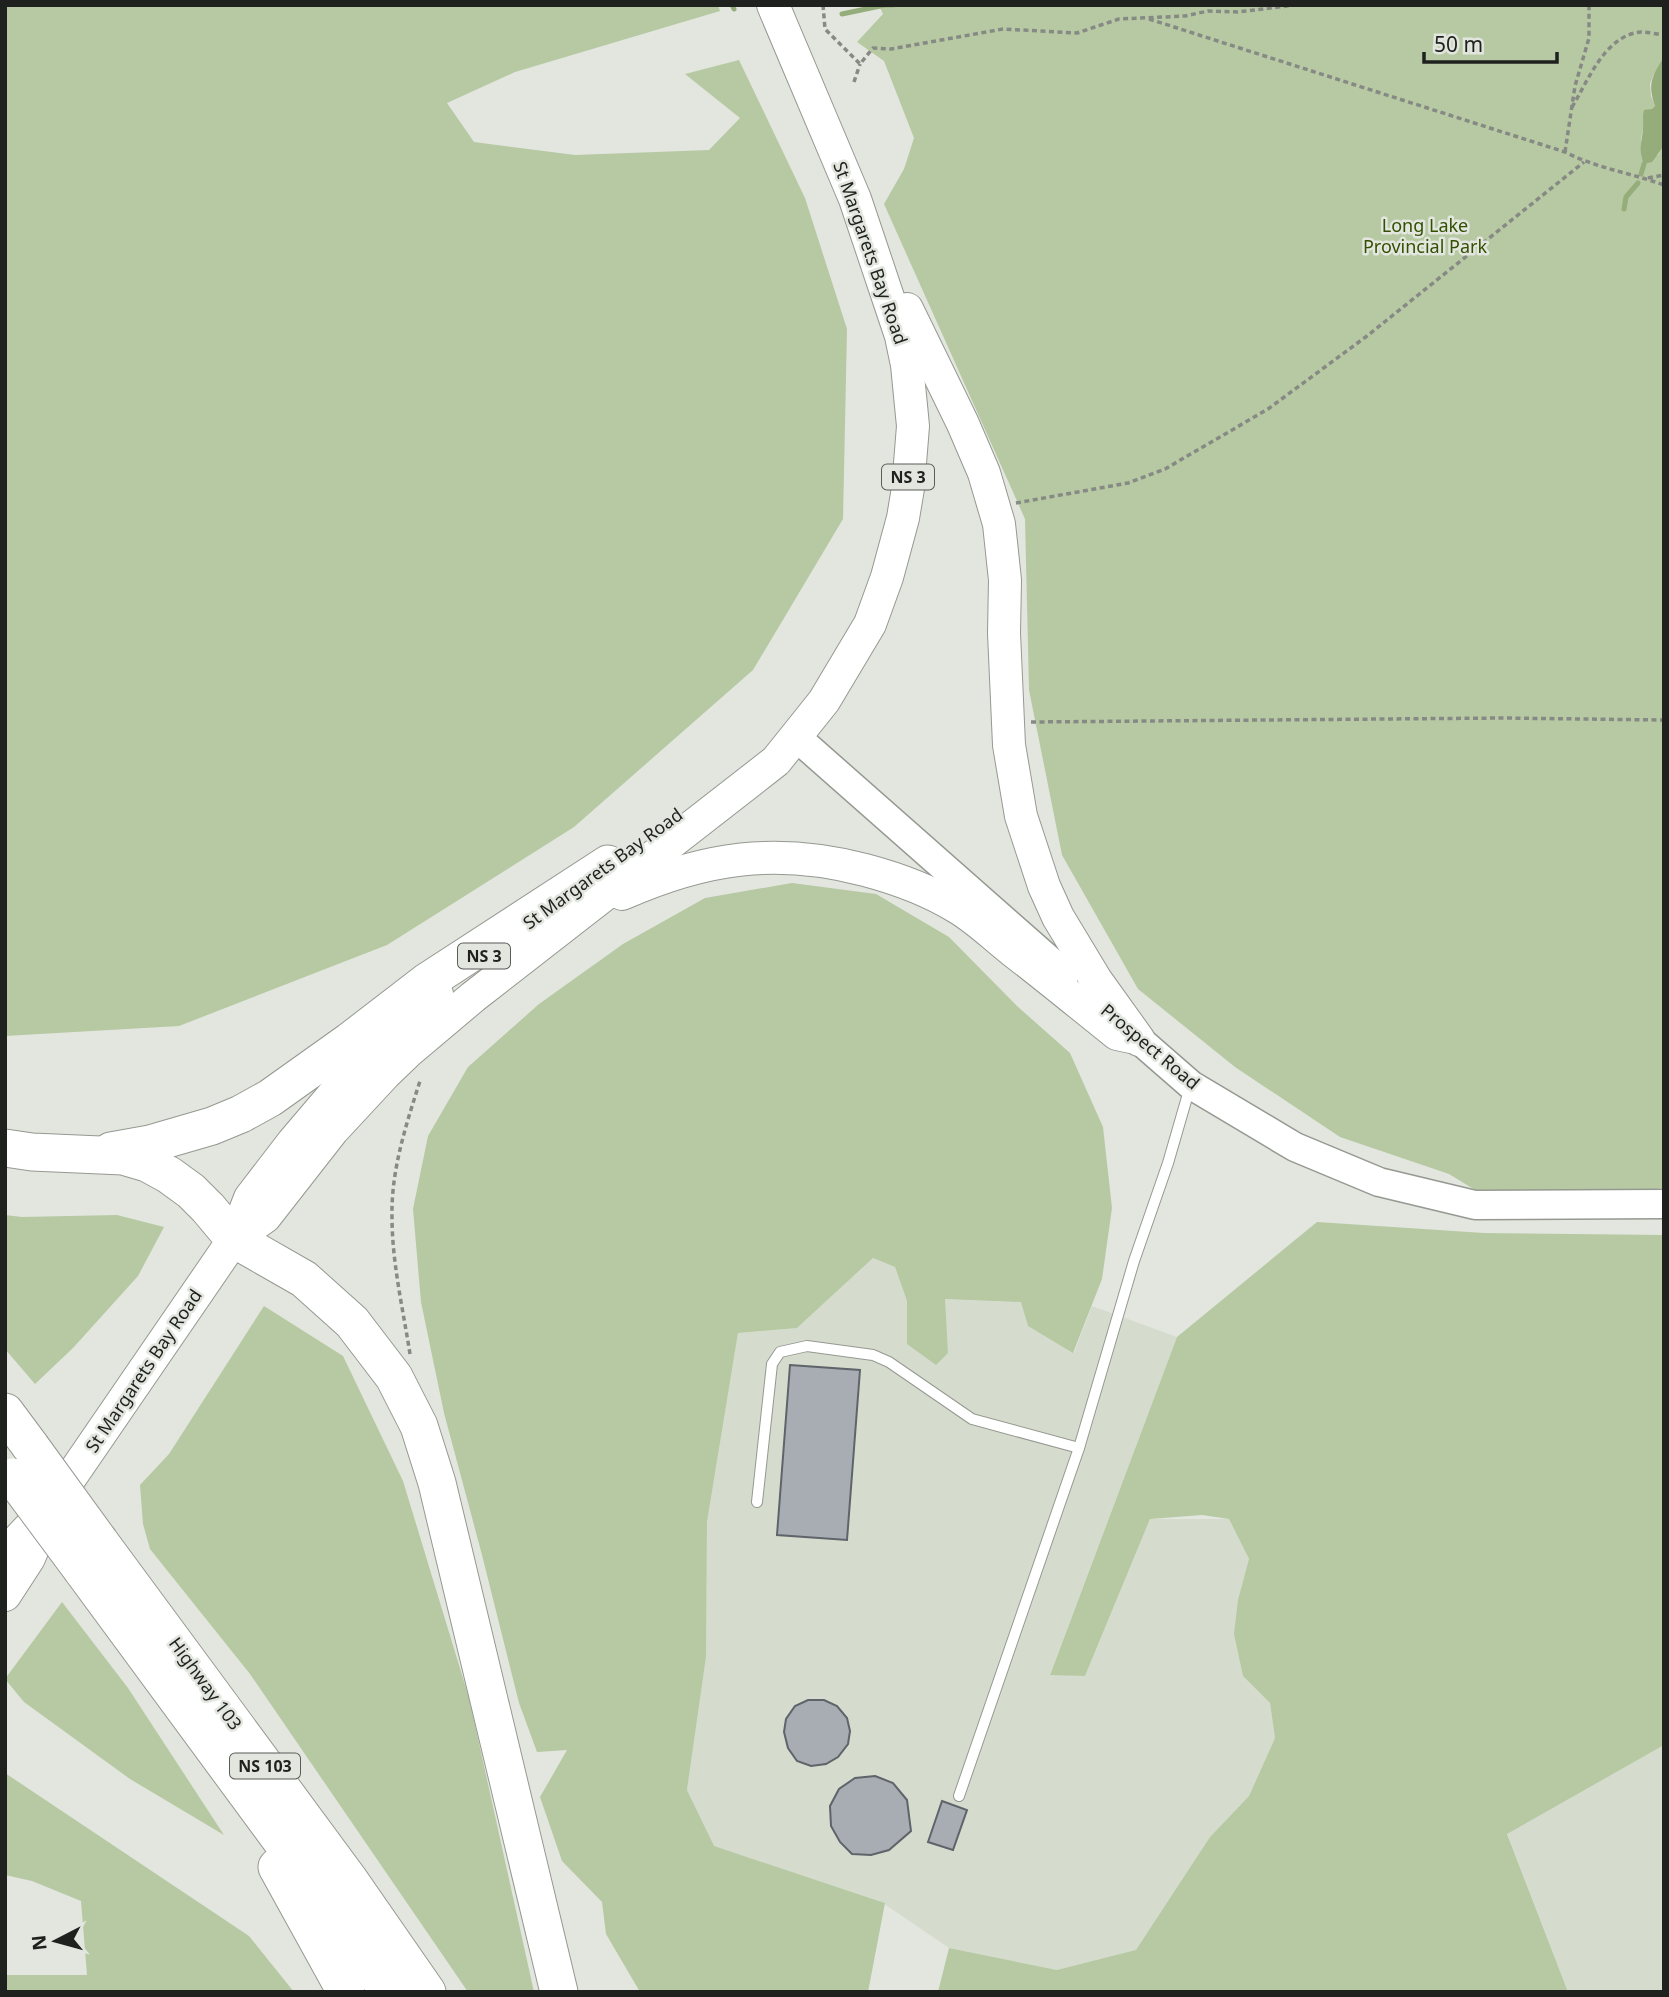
<svg xmlns="http://www.w3.org/2000/svg" width="1669" height="1997" font-family="'Noto Sans',sans-serif">
  <style>
    .built { fill: #d5dccd }
    .green { fill: #b6c9a3 }
    .water { fill: #95ad7b }
    .lines { fill: none; stroke-linecap: round; stroke-linejoin: round }
    .stream { stroke: #95ad7b; stroke-width: 5 }
    .building { fill: #a8adb4; stroke: #5f646a; stroke-width: 2 }
    .lane-casing { stroke: #959991; stroke-width: 12 }
    .secondary-casing { stroke: #959991; stroke-width: 31 }
    .primary-casing { stroke: #959991; stroke-width: 34 }
    .highway-casing { stroke: #959991; stroke-width: 39 }
    .path { stroke: #878a84; stroke-width: 3.5; stroke-dasharray: 5 3.5; stroke-linecap: butt }
    .lane { stroke: #fff; stroke-width: 10 }
    .secondary { stroke: #fff; stroke-width: 28 }
    .primary { stroke: #fff; stroke-width: 32 }
    .highway { stroke: #fff; stroke-width: 37 }
    .highway-bridge-casing { stroke: #959991; stroke-width: 39; stroke-linecap: butt }
    .highway-bridge { stroke: #fff; stroke-width: 37 }
    .labels { text-anchor: middle; stroke-width: 5; stroke-linejoin: round; paint-order: stroke }
    .shield { fill: #e2e6de; stroke: #5a5c58; stroke-width: 2 }
    .shield-label { font-size: 16px; font-weight: bold; fill: #1f211e }
    .park-label { font-size: 18px; fill: #335000; stroke: #e2e6de }
    .street-label { font-size: 18px; fill: #1f211e; stroke: #e2e6de }
  </style>
  <rect width="100%" height="100%" fill="#e2e6de"/>
  <!-- built -->
  <g class="built">
    <path d="M873,1258L895,1267L907,1301V1344L948,1353L944,1299L1021,1302L1074,1353L1092,1306L1177,1337L1050,1674L1085,1676L1150,1519H1229L1249,1559L1243,1676L1270,1703L1275,1738L1249,1796L1210,1837L1135,1954L1057,1970L949,1948L880,1901L713,1846L687,1790L706,1657L707,1522L738,1333L797,1328Z"/>
    <path d="M1664,1745V1992H1568L1507,1833Z"/>
  </g>
  <!-- green -->
  <g class="green">
    <path d="M5,5H718L720,11L515,72L447,103L474,142L575,155L709,150L740,118L685,74L739,60L805,198L847,329L843,519L753,670L574,827L387,945L179,1026L5,1036Z"/>
    <path d="M879,5H1664V60L1653,76L1650,84L1651,96L1655,106C1642,121 1639,140 1642,159L1658,155L1664,146V1188L1503,1207L1449,1174L1340,1137L1235,1067L1138,989L1062,855L1029,690L1025,519L884,204L904,169L914,138L884,61L857,42L883,14Z"/>
    <path d="M792,883L876,894L949,937L1017,1006L1070,1053L1103,1127L1112,1208L1102,1279L1073,1353L1028,1326L1021,1302L945,1299L948,1353L936,1365L907,1344V1301L895,1267L873,1258L797,1328L738,1333L707,1522L706,1657L687,1790L714,1846L885,1903L868,1992H640L606,1934L602,1902L562,1861L540,1797L567,1750L537,1752L519,1703L482,1555L444,1413L421,1302L413,1209L428,1136L468,1067L539,1004L623,944L705,898Z"/>
    <path d="M5,1215L22,1217L117,1215L164,1227L138,1276L73,1348L35,1384L5,1349Z"/>
    <path d="M1317,1222L1484,1233L1664,1235V1745L1507,1834L1568,1992H938L949,1948L1057,1970L1136,1950L1210,1837L1249,1796L1275,1738L1270,1703L1243,1676L1234,1634L1238,1600L1249,1559L1229,1519L1202,1515L1150,1519L1085,1676L1050,1675L1177,1337Z"/>
    <path d="M264,1306L343,1356L403,1481L469,1698L534,1992H468L250,1674L150,1549L143,1524L140,1485L169,1454Z"/>
    <path d="M62,1602L128,1688L224,1835L130,1779L24,1702L5,1679Z"/>
    <path d="M5,1773L249,1936L294,1992H5V1975H87L81,1901L32,1881L5,1875Z"/>
  </g>
  <!-- water -->
  <path class="water" d="M1662,60H1664V146L1652,162L1644,164C1638,148 1642,143 1643,128C1644,121 1642,117 1644,110L1652,109L1655,106C1648,85 1651,78 1662,60Z"/>
  <g class="lines">
    <!-- stream -->
    <g class="stream">
      <path d="M732,5L734,9"/>
      <path d="M842,14L885,5H894"/>
      <path d="M1641,174L1644,164"/>
      <path d="M1624,209L1626,197L1638,183"/>
    </g>
  </g>
  <!-- building -->
  <g class="building">
    <path d="M790,1365L860,1370L847,1540L777,1535Z"/>
    <path d="M808,1700H824L837,1706L847,1718L850,1731L848,1744L838,1757L826,1764L811,1766L797,1761L788,1748L784,1732L786,1719L795,1706Z"/>
    <path d="M875,1776L893,1783L907,1800L911,1831L889,1850L871,1855L852,1854L840,1842L831,1826L830,1806L839,1789L855,1778Z"/>
    <path d="M942,1801L967,1810L953,1850L928,1842Z"/>
  </g>
  <g class="lines">
    <!-- lane casing -->
    <g class="lane-casing">
      <g id="lane">
        <path d="M757,1502L772,1364L780,1352L807,1346L873,1355L889,1362L972,1419L1079,1448"/>
        <path d="M959,1796L1079,1448L1134,1261L1168,1163L1190,1087"/>
      </g>
    </g>
    <!-- secondary casing -->
    <g class="secondary-casing">
      <g id="secondary">
        <path d="M795,736L1065,974"/>
        <path d="M1121,1024L1191,1085L1295,1147L1379,1182L1475,1205L1664,1204"/>
      </g>
    </g>
    <!-- primary casing -->
    <g class="primary-casing">
      <g id="primary">
        <path d="M907,309L963,424L984,473L999,524L1005,580L1004,633L1009,745L1021,816L1044,886L1058,917L1096,980L1139,1040"/>
        <path d="M622,894C705,857 777,847 865,870C899,879 929,890 958,908C978,920 995,937 1013,951C1048,978 1082,1006 1117,1034L1131,1037"/>
        <path d="M234,1239L265,1217L333,1130L385,1074L409,1051L473,997L776,761L824,701L870,624L887,577L903,518L908,488L913,426L907,365L901,336L855,199L773,5"/>
        <path d="M5,1557L15,1543L53,1503L234,1239L250,1198L293,1142L350,1075L385,1040L437,994"/>
        <path d="M5,1595L29,1558L37,1539"/>
      </g>
    </g>
    <!-- highway casing -->
    <g class="highway-casing">
      <g id="highway">
        <path d="M5,1148L32,1152L123,1156L147,1163L169,1175L191,1191L208,1208L234,1239L304,1279L352,1322L394,1377L419,1426L437,1483L559,1992"/>
        <path d="M111,1151L150,1144L212,1126L241,1114L270,1098L350,1041L428,981L608,864"/>
        <path d="M5,1412L31,1447"/>
        <path d="M100,1542L350,1881L427,1992"/>
        <path d="M82,1570L308,1877L389,1992"/>
        <path d="M277,1867L346,1992"/>
      </g>
    </g>
    <!-- path -->
    <g class="path">
      <path d="M823,5L825,29L860,64L873,48L891,49L1003,29L1077,33L1119,19L1185,16L1208,11L1238,12L1295,5"/>
      <path d="M1149,19L1565,152C1596,168 1631,173 1664,185"/>
      <path d="M854,82L860,64"/>
      <path d="M1572,107C1588,81 1605,35 1641,32C1648,32 1656,34 1663,35"/>
      <path d="M1565,152L1575,86L1589,38V5"/>
      <path d="M1648,178L1664,175"/>
      <path d="M1016,503L1128,483L1165,469L1268,409L1367,336L1584,162"/>
      <path d="M1031,722L1502,718L1664,720"/>
      <path d="M410,1354C403,1309 392,1263 392,1217C391,1170 406,1125 420,1081"/>
    </g>
    <!-- lane -->
    <use href="#lane" class="lane"/>
    <!-- secondary -->
    <use href="#secondary" class="secondary"/>
    <!-- primary -->
    <use href="#primary" class="primary"/>
    <!-- highway -->
    <use href="#highway" class="highway"/>
    <!-- highway-bridge casing -->
    <g class="highway-bridge-casing">
      <g id="highway-bridge">
        <path d="M31,1447L100,1542"/>
        <path d="M13,1477L82,1570"/>
      </g>
    </g>
    <!-- highway-bridge -->
    <use href="#highway-bridge" class="highway-bridge"/>
  </g>
  <g class="labels">
    <!-- shield labels -->
    <g class="shield">
      <rect x="882" y="464.5" width="52" height="25" rx="5"/>
      <rect x="458" y="943.5" width="52" height="25" rx="5"/>
      <rect x="230" y="1753.5" width="70" height="25" rx="5"/>
    </g>
    <g class="shield-label">
      <text x="908" y="483">NS 3</text>
      <text x="484" y="962">NS 3</text>
      <text x="265" y="1772">NS 103</text>
    </g>
    <!-- park labels -->
    <g class="park-label">
      <text x="1425" y="232">Long Lake<tspan x="1425" dy="21">Provincial Park</tspan></text>
    </g>
    <!-- street labels -->
    <g class="street-label">
      <text transform="translate(870 253) rotate(71)" y="6">St Margarets Bay Road</text>
      <text transform="translate(603 869) rotate(-36)" y="6">St Margarets Bay Road</text>
      <text transform="translate(1150 1047) rotate(40)" y="6">Prospect Road</text>
      <text transform="translate(144 1371) rotate(-56)" y="6">St Margarets Bay Road</text>
      <text transform="translate(205 1684) rotate(54)" y="6">Highway 103</text>
    </g>
  </g>
  <!-- border -->
  <rect width="1669" height="1997" fill="none" stroke="#1f211e" stroke-width="14"/>
  <!-- north arrow -->
  <g transform="translate(56 1941) rotate(264)" stroke="#e2e6de" stroke-width="5" paint-order="stroke">
  <path d="M0-5L12 26L0 18L-12 26Z" fill="#1f211e"/>
  <text y="-10" font-size="19" font-weight="bold" text-anchor="middle" fill="#1f211e">N</text>
  </g>
  <!-- scale -->
  <path d="M1424 52v10h133v-10" fill="none" stroke="#1f211e" stroke-width="3.5"/>
  <text x="1434" y="52" font-size="21" fill="#1f211e" stroke="#e2e6de" stroke-width="5" paint-order="stroke">50 m</text>
</svg>
